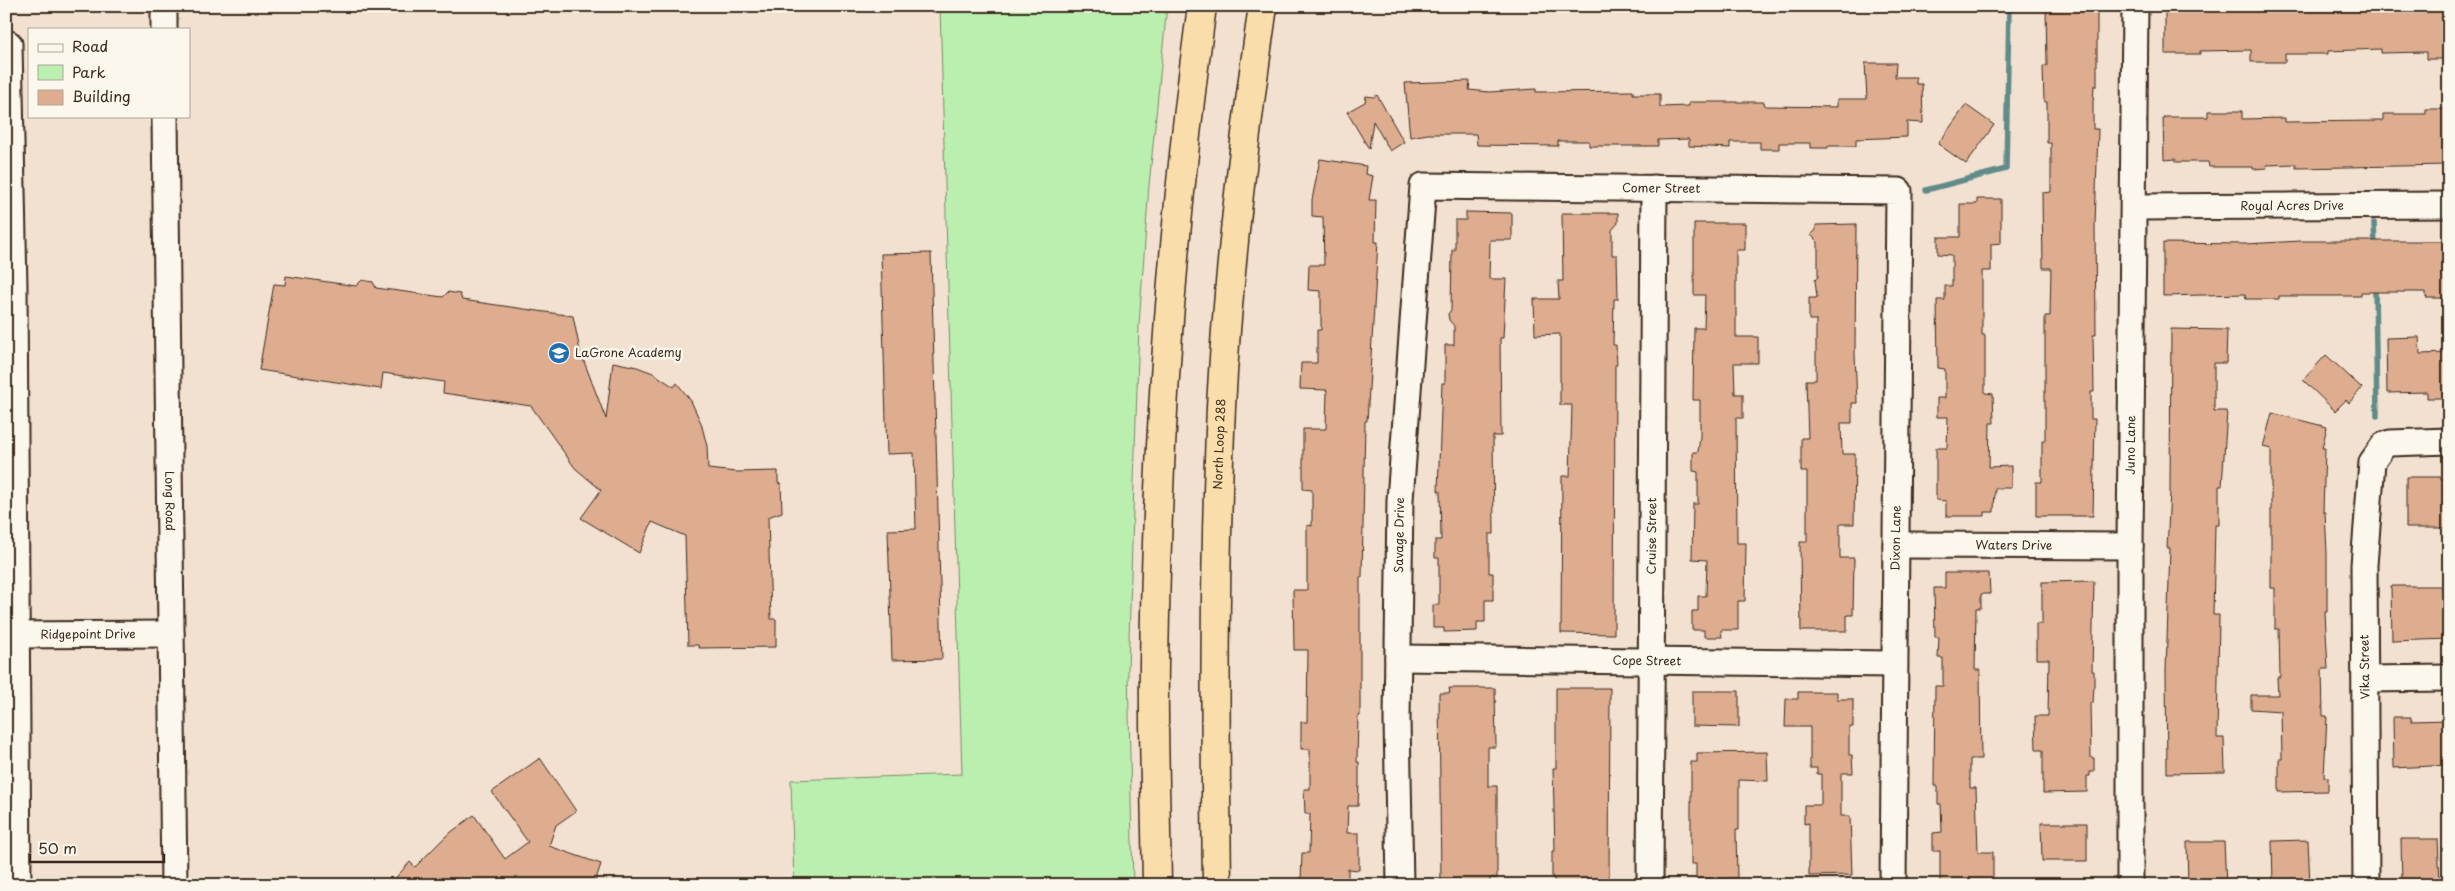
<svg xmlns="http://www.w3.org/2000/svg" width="2455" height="891" font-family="'Playpen Sans',sans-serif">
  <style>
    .green { fill: #baefb0; stroke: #7a8c67 }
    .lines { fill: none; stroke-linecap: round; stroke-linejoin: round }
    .stream { stroke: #618b89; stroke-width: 5.5 }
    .building { fill: #dead90; stroke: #3b2a1e }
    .minor-casing { stroke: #3b2a1e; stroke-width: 29 }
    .highway-casing { stroke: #3b2a1e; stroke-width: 31 }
    .minor { stroke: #fbf7ec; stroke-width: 25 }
    .highway { stroke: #f9deab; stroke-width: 28 }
    .labels { text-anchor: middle; stroke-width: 5; stroke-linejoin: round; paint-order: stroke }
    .street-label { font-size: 12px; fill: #3b2a1e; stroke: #fbf7ec }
    .poi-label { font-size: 12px; fill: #3b2a1e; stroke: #fbf7ec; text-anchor: start }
  </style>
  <rect width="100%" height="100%" fill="#f2e1d0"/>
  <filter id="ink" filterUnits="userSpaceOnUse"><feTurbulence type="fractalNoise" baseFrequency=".02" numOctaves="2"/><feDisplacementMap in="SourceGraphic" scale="10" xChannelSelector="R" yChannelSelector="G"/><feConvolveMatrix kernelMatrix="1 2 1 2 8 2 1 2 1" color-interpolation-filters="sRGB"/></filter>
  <g filter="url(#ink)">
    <!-- green -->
    <path class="green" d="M940,6H1167L1149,185L1139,325L1128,670L1133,885H794L791,780L962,774Z"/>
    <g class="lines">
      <!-- stream -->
      <g class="stream">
        <path d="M1926,190L2006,169L2009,6"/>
        <path d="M2374,223L2375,246"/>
        <path d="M2375,286L2377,416"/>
      </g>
    </g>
    <!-- building -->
    <g class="building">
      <path d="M2046,6H2097V86H2094L2093,102V129H2098L2095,226L2096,335H2093L2094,392H2091V419H2095L2093,516H2036V482H2042V441H2045V316H2050L2051,268H2043L2042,193L2051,192V143H2047V102H2044L2043,66H2047Z"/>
      <path d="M2165,6H2449V59H2426V52L2381,53V49L2328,51V54H2285V62H2251V50L2200,51V54H2165Z"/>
      <path d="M1865,63H1896L1895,77H1916V84H1922L1923,123L1907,122V137L1856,139V146H1828V148H1810V143H1779V149H1760V142H1730V148L1689,146V139L1658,140V146H1589V141H1558V146L1477,145L1476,134H1428L1410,137L1405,83L1470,81L1469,90L1489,92L1536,89V92L1633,91V94H1660V107L1689,106V102H1764L1765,106L1837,107V99H1867Z"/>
      <path d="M1377,95L1404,142L1390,151L1373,121L1369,149L1347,112L1365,102L1366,96L1374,97Z"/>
      <path d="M1966,105L1994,125L1966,164L1938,144Z"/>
      <path d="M2426,109H2449V165L2296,168V164L2266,165L2267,168L2253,169V167H2209L2208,162H2176V159L2164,160L2163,117H2208V111H2242V119L2285,118V122L2383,121V114H2426Z"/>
      <path d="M1320,159L1366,166L1365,174L1373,176L1369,200H1376L1375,242H1378L1367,421H1365L1362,577H1360V716H1358L1357,762H1359V783L1358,806H1348L1347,833H1359V870L1348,869V881H1301L1302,853H1309L1310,814H1305L1304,789H1310V749H1301V722H1307L1308,650H1294L1293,590H1307V525L1312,526V490L1303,489V429H1326L1327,390L1300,389L1301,363H1317V330H1321V291L1308,290L1309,265H1324L1323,217L1312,216V200Z"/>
      <path d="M1977,199H2001V243L1991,244V271H1982V335H1985V393L1993,394L1994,423H1990L1989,467L2011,466V488H1995L1994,512H1985V516H1946V501L1936,500V448H1947L1948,417H1937V398H1945V369L1938,368L1937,300H1945V286H1952V255L1938,254V237H1960V204H1977Z"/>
      <path d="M1466,212L1512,213V240H1490L1489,279H1506L1503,338H1500L1501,436H1493L1494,534H1489V573H1493V600H1485V622H1477V631L1444,632V628H1433V605H1439V558H1435V540H1441L1440,491H1438L1442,383H1445V345H1454V326L1449,320L1448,314L1451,310L1452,250H1455V220H1466Z"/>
      <path d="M1562,213H1618V223L1612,230V255H1617L1618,299H1614L1613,345H1616L1617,365H1615L1614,634L1561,633L1562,476H1570L1572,405H1560V334L1535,335L1534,299H1559L1558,281H1563Z"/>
      <path d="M1694,223H1745V250H1736V337H1758V363H1734L1735,394H1743V418H1736L1737,543H1746L1745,601H1738V630H1721L1722,637H1704V630H1692V611H1698V596H1706L1707,560L1692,559L1693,504H1698V472L1693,471V452H1698L1700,437V400H1693L1694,328H1704L1705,295H1694Z"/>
      <path d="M1856,224L1855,353L1857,403H1852V423H1841L1842,454H1855L1854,524H1840V558H1854L1853,615H1847V631H1801L1800,542H1807V472H1801V438H1808L1806,380H1816V320H1809V298H1817L1815,280L1818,277V242L1811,235L1816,230V225Z"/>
      <path d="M2301,241H2449V298H2426V292H2361V296H2279V299H2246L2245,294L2163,296V243L2245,244Z"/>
      <path d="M931,253L942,659L892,660L888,530L916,529L914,453L887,454L881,254Z"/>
      <path d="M286,276L356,286L362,280L373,282L376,288L443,297L448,292L460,294L462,300L573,316L580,351L606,419L613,362L637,367L653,373L674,387L677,383L691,401L701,423L707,446L708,469L736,472L778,471V483L781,484L782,512L768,517L771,619H776V647L699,648L698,645H688L685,536L652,522L639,553L581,518L601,490L575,468L531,406L443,393L444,382L383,373L381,389L259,370L274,284L285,285Z"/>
      <path d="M2171,329L2227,330L2226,363H2214V411H2227L2222,486H2219V525H2215L2213,615H2219L2217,738H2224L2225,772L2167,773L2166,671L2170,548H2167L2170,492Z"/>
      <path d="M2419,337L2420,354L2449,353V398H2427V392L2387,393L2386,338Z"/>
      <path d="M2326,355L2362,388L2349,403L2346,400L2335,411L2303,380Z"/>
      <path d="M2272,413L2327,427L2322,448H2325L2323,512H2325L2327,553V612H2325L2328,669H2322L2323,716H2327L2324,777H2328V791L2279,792V759H2282L2281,711L2251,709V695H2278L2277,677H2280L2279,629H2275V588H2271V449L2263,447Z"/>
      <path d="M2406,477H2441V479H2449V528H2406Z"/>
      <path d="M1945,573H1989L1990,594H1981V608H1976L1975,670H1980L1981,759H1970V788H1976L1978,852H1993V885H1940V851H1933V833L1942,832L1941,804H1938V786H1934L1935,686H1943V658H1938L1939,637H1935L1934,588H1945Z"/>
      <path d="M2094,581L2092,671H2094V686L2093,703H2090L2091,758H2094V772H2090V776H2087V792L2043,793V750H2036L2035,716H2048L2049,659H2036V624H2042V582Z"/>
      <path d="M2391,586H2441V590H2449V639L2392,641Z"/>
      <path d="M1449,688H1495L1496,747H1488V786H1497V878H1490V885H1441L1439,693H1450Z"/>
      <path d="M1556,688H1610L1609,879L1594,878V885H1554V878H1552V851H1555L1553,768H1556Z"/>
      <path d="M1692,691H1739V727L1692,726Z"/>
      <path d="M1798,692H1837V699H1853V727H1849V755H1852L1853,773H1841V816H1850L1852,875L1809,876V823L1804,824V805H1821V774H1817V768H1810V727H1785L1786,699H1798Z"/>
      <path d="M2393,717H2411V721L2449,720V765L2394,768Z"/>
      <path d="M1767,752L1768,781L1739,780V830H1736L1737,878L1696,879V864H1691V762H1697V753Z"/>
      <path d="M540,758L576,811L556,825L549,846L601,864L594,885H389L410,862L415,867L446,836L474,815L505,859L528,842L492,792Z"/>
      <path d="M2041,823H2087V861H2042Z"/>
      <path d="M2401,839H2438L2440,884L2402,885Z"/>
      <path d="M2308,840L2310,885H2273L2272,841Z"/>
      <path d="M2187,842H2224L2226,885H2188Z"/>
    </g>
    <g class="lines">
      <!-- minor casing -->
      <g class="minor-casing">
        <g id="minor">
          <path d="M164,6V29"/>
          <path d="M9,44L14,288L18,885"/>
          <path id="s1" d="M165,116L174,885"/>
          <path id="s2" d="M2134,207L2449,205"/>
          <path id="s3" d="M1896,545L2130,546"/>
          <path id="s4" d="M6,635L171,634"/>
          <path id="s5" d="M1398,658L1894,664"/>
          <path d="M2366,679L2449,678"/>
          <path id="s6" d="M1400,885L1397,719L1400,500L1423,186L1899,191L1893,885"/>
          <path id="s7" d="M1650,885L1654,188"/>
          <path id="s8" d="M2130,885V546L2135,6"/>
          <path d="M2366,885L2364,565L2372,462L2384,445L2390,443L2449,441"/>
        </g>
      </g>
      <!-- highway casing -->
      <g class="highway-casing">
        <g id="highway">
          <path d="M1157,885C1156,811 1153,737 1154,663C1157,444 1172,224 1202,6"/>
          <path id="s9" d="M1217,885C1215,725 1214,566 1221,407C1228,273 1244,139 1263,6"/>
        </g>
      </g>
      <!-- minor -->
      <use href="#minor" class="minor"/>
      <!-- highway -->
      <use href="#highway" class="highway"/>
    </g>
  </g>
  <!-- icons -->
  <defs>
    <g id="school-disc" transform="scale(1.125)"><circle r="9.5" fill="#1f6fb2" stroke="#fbf7ec"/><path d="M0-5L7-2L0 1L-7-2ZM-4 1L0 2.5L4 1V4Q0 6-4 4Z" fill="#fff"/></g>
  </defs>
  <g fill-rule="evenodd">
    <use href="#school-disc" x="559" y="353"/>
  </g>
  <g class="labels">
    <!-- street labels -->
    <g class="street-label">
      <text dy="4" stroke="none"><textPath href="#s6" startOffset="938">Comer Street</textPath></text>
      <text dy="4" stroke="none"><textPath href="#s2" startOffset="158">Royal Acres Drive</textPath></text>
      <text dy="4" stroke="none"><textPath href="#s9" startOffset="441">North Loop 288</textPath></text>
      <text dy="4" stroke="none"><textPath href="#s8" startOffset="440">Juno Lane</textPath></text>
      <text dy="4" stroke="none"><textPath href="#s1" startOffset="385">Long Road</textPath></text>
      <text dy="4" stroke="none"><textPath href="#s6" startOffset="350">Savage Drive</textPath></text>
      <text dy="4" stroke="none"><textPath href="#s7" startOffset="349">Cruise Street</textPath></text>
      <text transform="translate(1896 538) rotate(-89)" y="4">Dixon Lane</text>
      <text dy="4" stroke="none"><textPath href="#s3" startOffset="118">Waters Drive</textPath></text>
      <text dy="4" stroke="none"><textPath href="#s4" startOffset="82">Ridgepoint Drive</textPath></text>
      <text dy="4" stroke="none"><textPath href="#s5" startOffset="249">Cope Street</textPath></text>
      <text transform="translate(2365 667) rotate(-91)" y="4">Vika Street</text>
    </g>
    <!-- poi labels -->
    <g class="poi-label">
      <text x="575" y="357">LaGrone Academy</text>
    </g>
  </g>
  <!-- margin -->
  <rect width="2455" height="891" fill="none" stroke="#fbf7ec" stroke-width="25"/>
  <rect x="12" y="12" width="2430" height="866" fill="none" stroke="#3b2a1e" stroke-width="2" filter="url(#ink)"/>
  <!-- legend -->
  <rect x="28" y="28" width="162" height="90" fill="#fbf7ec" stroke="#aea59a"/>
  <rect x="38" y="44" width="25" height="8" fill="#fbf7ec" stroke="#aea59a"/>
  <text x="72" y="52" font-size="15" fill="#3b2a1e">Road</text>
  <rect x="38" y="65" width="25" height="15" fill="#baefb0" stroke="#aea59a"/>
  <text x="72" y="78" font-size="15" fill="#3b2a1e">Park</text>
  <rect x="38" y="90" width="25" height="15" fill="#dead90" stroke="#aea59a"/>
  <text x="72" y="102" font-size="15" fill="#3b2a1e">Building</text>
  <!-- scale -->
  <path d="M30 854v8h134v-8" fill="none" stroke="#3b2a1e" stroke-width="2.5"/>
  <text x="38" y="854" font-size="15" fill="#3b2a1e" stroke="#fbf7ec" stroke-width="4" paint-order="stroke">50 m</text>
</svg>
